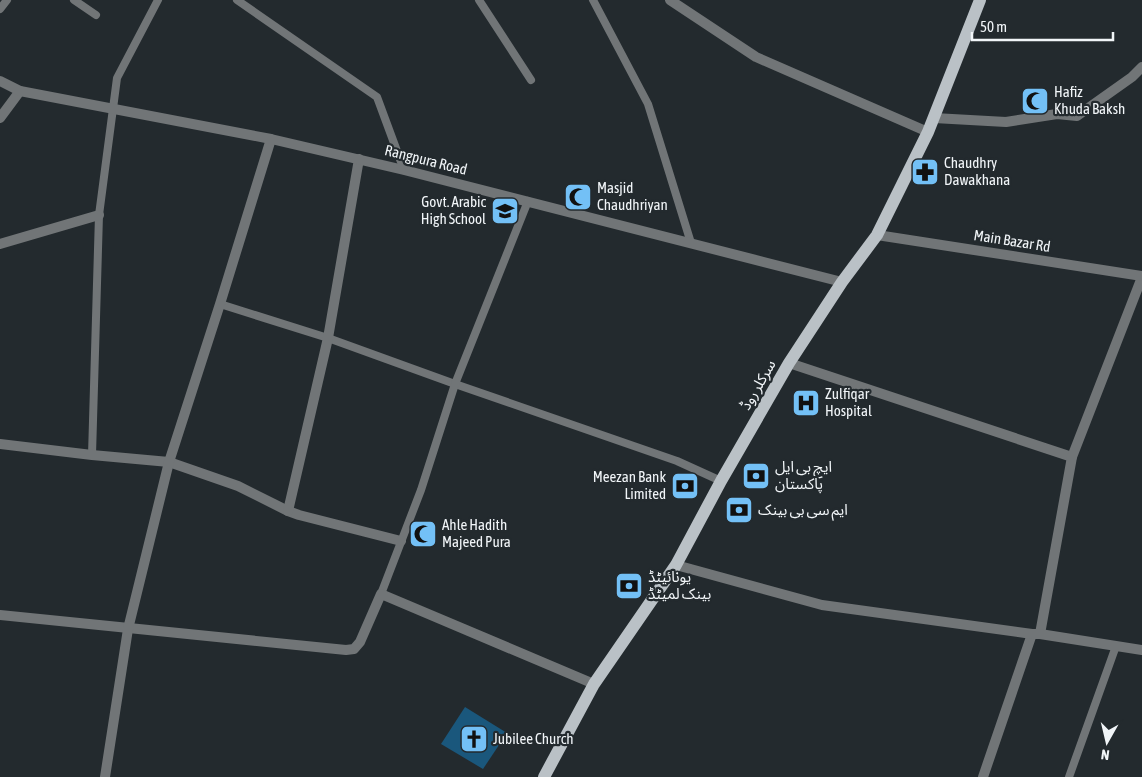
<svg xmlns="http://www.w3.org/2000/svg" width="1142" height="777" font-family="'Asap Condensed','Noto Sans Arabic',sans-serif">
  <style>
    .building { fill: #1a577c }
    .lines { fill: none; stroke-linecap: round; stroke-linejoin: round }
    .service { stroke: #717577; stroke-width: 8 }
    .minor { stroke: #717577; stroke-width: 10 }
    .tertiary { stroke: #717577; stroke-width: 10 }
    .primary { stroke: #bac1c6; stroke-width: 12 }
    .labels { text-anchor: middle; stroke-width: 4.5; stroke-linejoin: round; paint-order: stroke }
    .poi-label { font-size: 15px; fill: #f1f5f8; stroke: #232a2e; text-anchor: start }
    .street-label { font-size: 15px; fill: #f1f5f8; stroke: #232a2e }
  </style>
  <rect width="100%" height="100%" fill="#232a2e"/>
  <!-- building -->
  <path class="building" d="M465,707L507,733L483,769L441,744Z"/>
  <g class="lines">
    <!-- service -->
    <g class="service">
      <path d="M74,0L96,15"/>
      <path d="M237,0L377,97L404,170"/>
      <path d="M479,0L531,80"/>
      <path d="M593,0L648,104L691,243"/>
      <path d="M0,9L7,0"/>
      <path d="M220,304L328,338L455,384L677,461L721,481"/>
      <path d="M92,455L99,215L117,78L158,0"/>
      <path d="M381,594L421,490L455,384L528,201"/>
      <path d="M1069,777L1116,646"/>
    </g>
    <!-- minor -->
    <g class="minor">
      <path d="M670,0L756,57L928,132"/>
      <path d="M0,118L20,91"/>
      <path d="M934,118L1006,122L1057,114L1077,116L1132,77L1142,67"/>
      <path d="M0,244L99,215"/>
      <path d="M789,363L1072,457"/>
      <path d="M0,444L92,455L169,462L238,486L288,511L299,515L401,541"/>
      <path d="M288,511L328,338L359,159"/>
      <path d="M0,615L346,650L354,649L360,642L381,594L594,684"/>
      <path d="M1040,634L1072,457L1142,277"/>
      <path d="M105,777L128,629L169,462L220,304L271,139"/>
      <path d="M983,777L1032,634"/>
    </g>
    <!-- tertiary -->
    <g class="tertiary">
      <path d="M0,81L20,91L271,139L404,170L842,282"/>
      <path d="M877,235L1142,276"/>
      <path d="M676,565L822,605L1032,634H1040L1142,650"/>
    </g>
    <!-- primary -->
    <path class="primary" d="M544,777L594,684L676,565L721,481L789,363L842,282L877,235L928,132L980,0"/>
  </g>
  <!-- icons -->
  <defs>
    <g id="mosque-square" transform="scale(1.4375)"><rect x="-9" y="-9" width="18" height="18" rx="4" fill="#73c0f6" stroke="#232a2e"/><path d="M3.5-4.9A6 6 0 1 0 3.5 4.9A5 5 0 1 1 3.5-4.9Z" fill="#111"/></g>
    <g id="pharmacy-square" transform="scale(1.4375)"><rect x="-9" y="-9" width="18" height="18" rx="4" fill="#73c0f6" stroke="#232a2e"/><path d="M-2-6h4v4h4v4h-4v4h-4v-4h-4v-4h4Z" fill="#111"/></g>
    <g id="school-square" transform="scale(1.4375)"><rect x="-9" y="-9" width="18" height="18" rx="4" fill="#73c0f6" stroke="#232a2e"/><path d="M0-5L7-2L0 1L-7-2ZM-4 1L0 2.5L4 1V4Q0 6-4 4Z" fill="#111"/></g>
    <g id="hospital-square" transform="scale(1.4375)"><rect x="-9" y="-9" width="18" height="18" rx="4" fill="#73c0f6" stroke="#232a2e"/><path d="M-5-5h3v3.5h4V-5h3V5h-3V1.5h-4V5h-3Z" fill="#111"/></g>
    <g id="bank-square" transform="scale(1.4375)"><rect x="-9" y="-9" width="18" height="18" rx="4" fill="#73c0f6" stroke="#232a2e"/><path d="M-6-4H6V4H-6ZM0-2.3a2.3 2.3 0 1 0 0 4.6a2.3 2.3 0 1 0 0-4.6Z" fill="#111"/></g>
    <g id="church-square" transform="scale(1.4375)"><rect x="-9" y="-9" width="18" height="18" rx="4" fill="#73c0f6" stroke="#232a2e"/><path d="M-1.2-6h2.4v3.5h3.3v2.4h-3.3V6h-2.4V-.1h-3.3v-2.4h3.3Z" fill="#111"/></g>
  </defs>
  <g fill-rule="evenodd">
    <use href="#mosque-square" x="1035" y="101"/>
    <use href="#pharmacy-square" x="925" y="172"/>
    <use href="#mosque-square" x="578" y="197"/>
    <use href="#school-square" x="505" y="211"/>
    <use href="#hospital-square" x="806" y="403"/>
    <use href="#bank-square" x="756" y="476"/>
    <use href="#bank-square" x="685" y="486"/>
    <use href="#bank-square" x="739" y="510"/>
    <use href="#mosque-square" x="423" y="534"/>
    <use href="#bank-square" x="629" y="586"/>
    <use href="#church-square" x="474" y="739"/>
  </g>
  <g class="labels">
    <!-- poi labels -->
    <g class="poi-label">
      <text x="1054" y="97">Hafiz<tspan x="1054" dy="17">Khuda Baksh</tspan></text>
      <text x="944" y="168">Chaudhry<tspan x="944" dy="17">Dawakhana</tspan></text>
      <text x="597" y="193">Masjid<tspan x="597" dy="17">Chaudhriyan</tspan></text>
      <text x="486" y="207" text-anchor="end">Govt. Arabic<tspan x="486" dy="17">High School</tspan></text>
      <text x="825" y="399">Zulfiqar<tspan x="825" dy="17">Hospital</tspan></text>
      <text x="775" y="472">ایچ بی ایل<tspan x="775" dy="17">پاکستان</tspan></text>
      <text x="666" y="482" text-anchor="end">Meezan Bank<tspan x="666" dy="17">Limited</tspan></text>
      <text x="758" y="515">ایم سی بی بینک</text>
      <text x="442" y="530">Ahle Hadith<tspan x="442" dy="17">Majeed Pura</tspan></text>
      <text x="648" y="582">یونائیٹڈ<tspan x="648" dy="17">بینک لمیٹڈ</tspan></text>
      <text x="493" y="744">Jubilee Church</text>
    </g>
    <!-- street labels -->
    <g class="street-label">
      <text transform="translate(426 160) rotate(14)" y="5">Rangpura Road</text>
      <text transform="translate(1012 241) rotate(9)" y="5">Main Bazar Rd</text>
      <text transform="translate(758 385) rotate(-60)" y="5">سرکلر روڈ</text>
    </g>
  </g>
  <!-- north arrow -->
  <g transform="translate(1107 742) rotate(188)" stroke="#232a2e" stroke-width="4" paint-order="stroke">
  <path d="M0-4L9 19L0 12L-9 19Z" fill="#f1f5f8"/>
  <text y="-8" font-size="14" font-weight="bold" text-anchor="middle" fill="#f1f5f8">N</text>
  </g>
  <!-- scale -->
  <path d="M972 32v8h141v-8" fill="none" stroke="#f1f5f8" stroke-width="2.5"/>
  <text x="980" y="32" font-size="15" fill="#f1f5f8" stroke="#232a2e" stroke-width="4" paint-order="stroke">50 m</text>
</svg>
